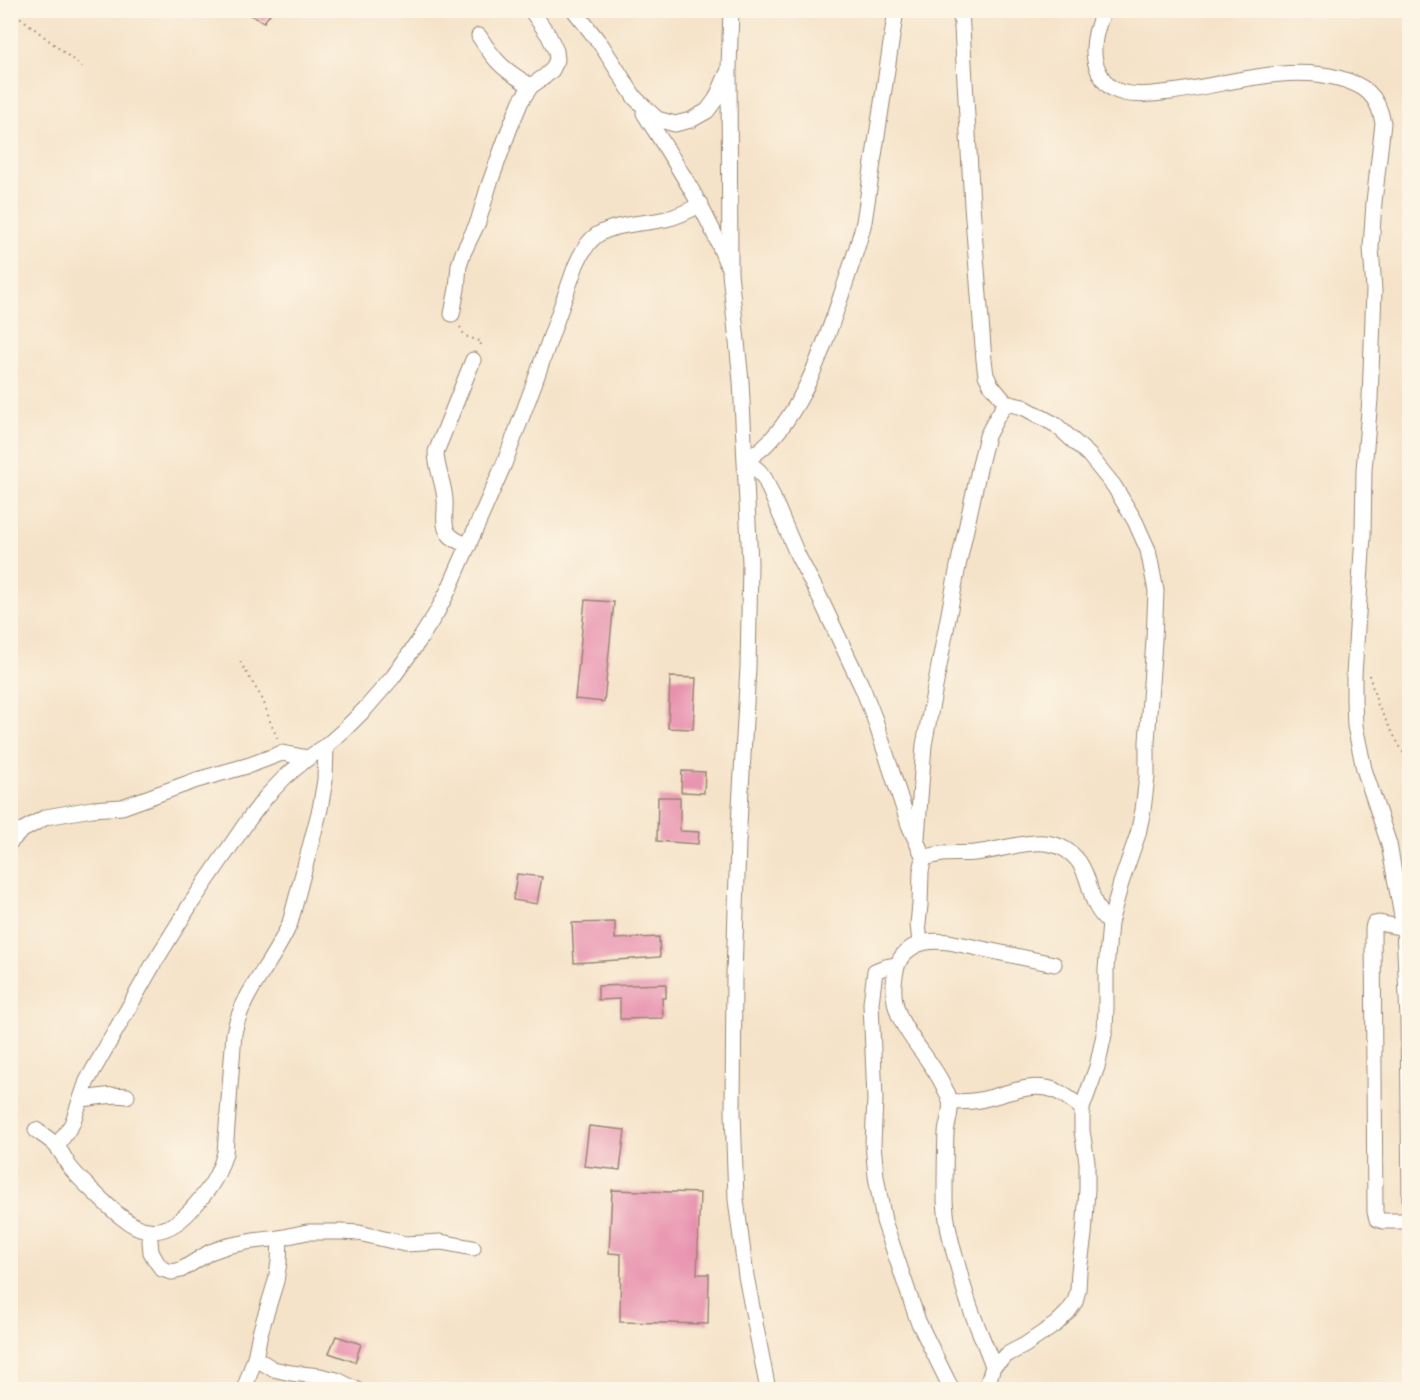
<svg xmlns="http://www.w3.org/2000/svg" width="1420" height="1400" font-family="Dekko,sans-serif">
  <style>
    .building { fill: #e891af }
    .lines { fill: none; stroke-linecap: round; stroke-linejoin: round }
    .street-casing { stroke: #988674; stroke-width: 17 }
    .path { stroke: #988674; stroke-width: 2; stroke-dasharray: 1.5 4.5; stroke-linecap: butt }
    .street { stroke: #fff; stroke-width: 15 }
  </style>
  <rect width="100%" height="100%" fill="#fcf5e5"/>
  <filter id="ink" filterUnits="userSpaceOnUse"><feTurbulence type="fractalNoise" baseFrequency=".0167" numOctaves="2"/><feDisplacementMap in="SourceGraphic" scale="12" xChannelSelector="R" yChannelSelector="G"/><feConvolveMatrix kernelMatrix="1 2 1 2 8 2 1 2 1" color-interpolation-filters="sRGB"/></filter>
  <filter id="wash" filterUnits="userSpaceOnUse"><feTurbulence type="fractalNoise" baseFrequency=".008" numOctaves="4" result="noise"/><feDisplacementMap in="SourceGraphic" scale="24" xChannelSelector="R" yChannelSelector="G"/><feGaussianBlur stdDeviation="1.35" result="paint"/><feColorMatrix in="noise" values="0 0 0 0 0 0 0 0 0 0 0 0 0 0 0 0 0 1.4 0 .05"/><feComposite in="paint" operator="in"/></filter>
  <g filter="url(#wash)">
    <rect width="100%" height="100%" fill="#f5e3c9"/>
    <g id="blocks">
      <!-- building -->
      <g class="building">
        <path d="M240,10H273L264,22Z"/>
        <path d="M585,600L614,602L604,702L575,699Z"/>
        <path d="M670,677L696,678L693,729L668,728Z"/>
        <path d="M682,771L705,772L704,793L681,792Z"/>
        <path d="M658,797H680V831L699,832L698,844L657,841Z"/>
        <path d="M517,874L542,877L537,904L513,900Z"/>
        <path d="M615,922V939L659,937L660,957L574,963L572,923Z"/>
        <path d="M666,984V998H662L663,1018L620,1019V999L598,1000V986Z"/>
        <path d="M589,1126L625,1130L620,1170L584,1166Z"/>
        <path d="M612,1190L700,1193L697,1274H709L708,1324L620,1322L621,1254L609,1253Z"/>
        <path d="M336,1336L361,1344L355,1362L329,1353Z"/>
      </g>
    </g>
  </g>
  <g filter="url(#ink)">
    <use href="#blocks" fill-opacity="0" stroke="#988674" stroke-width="1.5"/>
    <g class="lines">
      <!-- street casing -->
      <g class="street-casing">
        <g id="street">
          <path d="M574,10L602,46L635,98L657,119L675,124L691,120L707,111L716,99L727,74"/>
          <path d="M731,10L729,68L730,273L741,381L750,563L748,668L738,842L734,976L733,1112L736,1200L746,1276L768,1390"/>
          <path d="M961,10L972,205L984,360L986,375L991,385L1006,403L1023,407L1056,425L1089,455L1114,486L1135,521L1148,550L1156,591L1154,640L1147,742V777L1143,810L1138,834L1121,883L1110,923L1106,969V1008L1105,1030L1097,1067L1082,1108V1131L1087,1162V1189L1084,1235L1079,1271L1078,1290L1075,1302L1068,1312L1056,1324L1025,1345L1008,1354L993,1366L986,1390"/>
          <path d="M1104,10C1096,28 1089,53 1099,72C1102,78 1106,85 1113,89C1130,98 1153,94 1171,92C1225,85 1285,64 1338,78C1365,85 1378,95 1383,123L1374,202L1371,248L1374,290L1370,399L1364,470L1363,536L1354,675V700L1355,726L1359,745L1364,769L1389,844L1404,928L1408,1020L1410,1201"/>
          <path d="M479,36C496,63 504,70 531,86"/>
          <path d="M644,113C674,161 706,208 726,262"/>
          <path d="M452,314L457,289L459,265L463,253L478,222L489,185L509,130L521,101L531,86L544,77L552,70L557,60L556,51L549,36L531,10"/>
          <path d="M746,460L759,471L765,479L798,556L818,594L863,689L875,720L909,825L924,858L921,871L920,905L918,924L920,943"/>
          <path d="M746,460C797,430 823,350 841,296C849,272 858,247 864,222L896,10"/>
          <path d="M469,545C462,543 453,540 448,533C442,524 446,510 445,500C444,483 436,468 436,452L473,360"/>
          <path d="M917,838L924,745L958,566L981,460L987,436L997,417L1006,403"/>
          <path d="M10,842L21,831L46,817L92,809L122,807L197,780L250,765L282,753L308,758"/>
          <path d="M924,858C930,856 936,855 942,854C953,853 964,854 975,853C1010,850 1053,827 1079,862C1094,884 1087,904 1110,923"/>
          <path d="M1404,928L1379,923L1374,924L1373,929L1375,1212L1377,1219L1383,1221H1410"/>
          <path d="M897,965L885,967L875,971L871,1003L875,1099L873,1144L876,1176L884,1221L918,1321L952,1390"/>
          <path d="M82,1099C99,1098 108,1093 127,1096"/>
          <path d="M951,1102C962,1102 973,1102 984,1099C1006,1094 1031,1082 1054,1090C1064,1094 1073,1101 1082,1108"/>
          <path d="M36,1130C42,1135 52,1140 57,1147C62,1152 65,1160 69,1166C78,1178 91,1189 101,1199C131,1228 156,1247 190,1211C208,1191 217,1180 225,1153L234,1033C242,992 274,962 290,923L320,809L325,780L326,746"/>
          <path d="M57,1146L72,1124L87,1081L154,963L190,905L249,819L266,797L285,777L308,758L326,746L344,730L366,708L393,677L418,642L437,612L449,589L504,464L534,384L576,265C581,254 587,242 597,235C617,223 644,224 666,219C679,216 689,211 701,204"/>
          <path d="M149,1230L151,1252L156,1261L162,1269L172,1272L181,1270L210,1252L227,1246L253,1241L280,1238L307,1232H341L359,1233L405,1244L441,1242L473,1248"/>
          <path d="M255,1358L273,1369L291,1373L320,1376L337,1380L357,1390"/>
          <path d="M993,1366C986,1346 977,1327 970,1307C965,1293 961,1278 957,1263C951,1243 946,1222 945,1201C945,1178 945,1155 946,1133C947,1123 952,1110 950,1101C949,1097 947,1092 945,1089C927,1048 886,1024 895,976C896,968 898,961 903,955C916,941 931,940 949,942L1054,964"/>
          <path d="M244,1390L255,1358L260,1333L276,1281L279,1262L280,1238"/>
        </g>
      </g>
      <!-- path -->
      <g class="path">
        <path d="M11,10L86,70"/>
        <path d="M460,327L465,336L482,342L479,347"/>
        <path d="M240,662L263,700L270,721L278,740"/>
        <path d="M1369,675L1378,706L1410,765"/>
      </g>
      <!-- street -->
      <use href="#street" class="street"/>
    </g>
  </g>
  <!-- margin -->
  <rect width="1420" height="1400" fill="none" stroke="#fcf5e5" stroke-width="36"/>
</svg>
